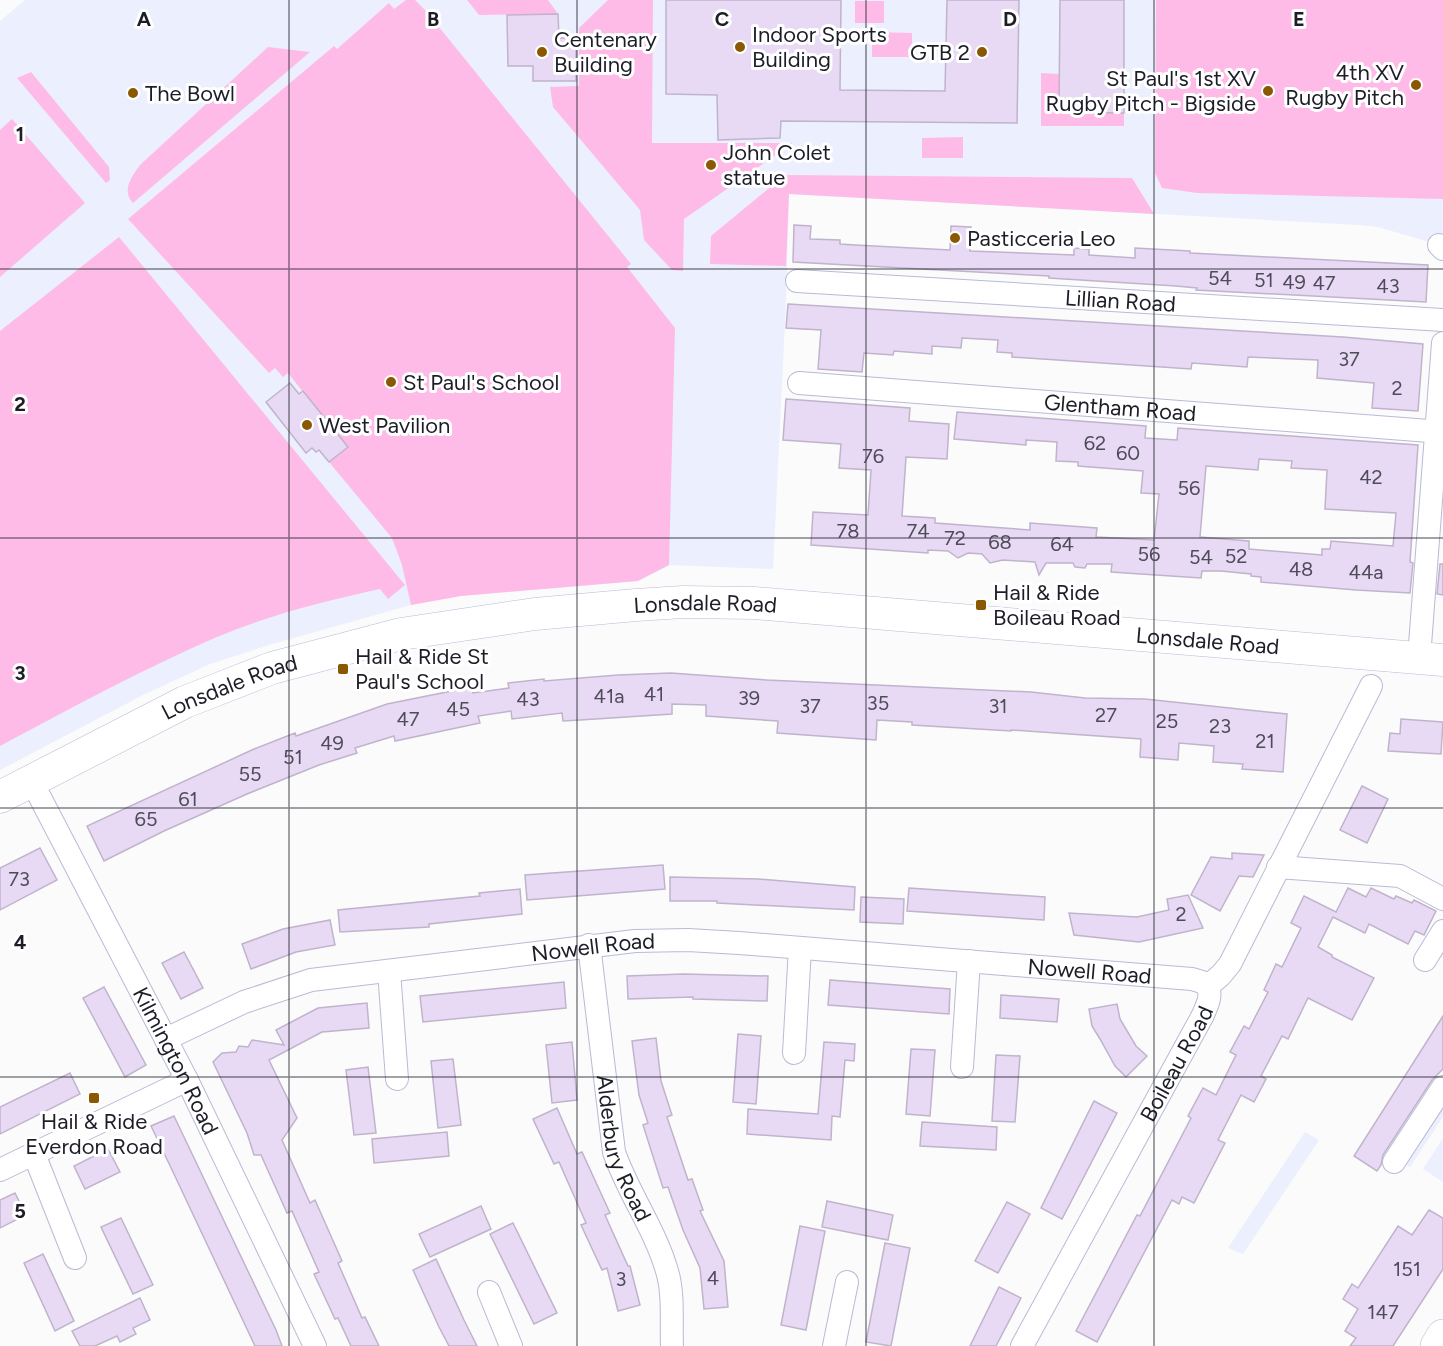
<svg xmlns="http://www.w3.org/2000/svg" width="1443" height="1346" font-family="Figtree,sans-serif">
  <style>
    .built { fill: #eceffd }
    .green { fill: #febbe7 }
    .building { fill: #e8daf4; stroke: #c0b3cc; stroke-width: 1.5; fill-rule: evenodd }
    .lines { fill: none; stroke-linecap: round; stroke-linejoin: round }
    .minor-casing { stroke: #b7bbd6; stroke-width: 24 }
    .secondary-casing { stroke: #b7bbd6; stroke-width: 33 }
    .primary-casing { stroke: #b7bbd6; stroke-width: 34 }
    .minor { stroke: #fff; stroke-width: 22 }
    .secondary { stroke: #fff; stroke-width: 32 }
    .primary { stroke: #fff; stroke-width: 33 }
    .grid { fill: none; stroke: #1c1d27; stroke-width: 1.5; stroke-opacity: 0.55 }
    .poi-dot { fill: #895800; stroke: #fff; stroke-width: 2 }
    .labels { text-anchor: middle; stroke-width: 6; stroke-linejoin: round; paint-order: stroke }
    .number-label { font-size: 20px; fill: #4f4c5a }
    .poi-label { font-size: 22px; fill: #1c1d27; stroke: #fff; text-anchor: start }
    .street-label { font-size: 22px; fill: #1c1d27; stroke: #fff }
    .grid-label { font-size: 20px; text-anchor: middle; font-weight: bold; fill: #1c1d27; stroke: #fff; stroke-width: 6; stroke-linejoin: round; paint-order: stroke }
  </style>
  <rect width="100%" height="100%" fill="#fbfbfb"/>
  <!-- built -->
  <g class="built">
    <path d="M25,0H1443V246L1378,227L1358,225L789,194L786,301L773,569L670,565L638,581L461,596L411,605L269,645L210,664L143,695L0,770V21Z"/>
    <path d="M1443,1091V1117L1410,1167L1398,1159Z"/>
    <path d="M1305,1132L1319,1140L1243,1254L1228,1248Z"/>
    <path d="M1443,1138V1182L1423,1169Z"/>
  </g>
  <!-- green -->
  <g class="green">
    <path d="M406,0H415L426,11L631,264L627,267L675,328L669,565L638,581L461,596L411,605L402,565L392,538L329,462L347,447L288,373L283,377L275,368L269,373L128,219L334,46L337,49L389,3L394,9Z"/>
    <path d="M467,0H548L558,14L479,15Z"/>
    <path d="M608,0H653L652,143H793L684,219L683,271L672,270L644,240L640,210L553,107L550,87L579,86V28Z"/>
    <path d="M1156,0H1443V199L1197,193L1162,188L1155,173Z"/>
    <rect x="855" y="1" width="29" height="22"/>
    <path d="M872,32L912,33V57H872Z"/>
    <path d="M268,47L310,52L133,203C121,191 132,176 140,165Z"/>
    <path d="M31,72L109,167L110,180L106,183L17,78Z"/>
    <path d="M1041,73L1059,74V112L1124,113V126H1041Z"/>
    <path d="M12,119L85,203L0,277V130Z"/>
    <path d="M963,137V158H922V138Z"/>
    <path d="M785,175L1132,178L1154,214L789,194L786,266L710,264L711,236Z"/>
    <path d="M119,237L405,585L388,599L380,589C325,601 269,615 217,637C143,669 71,708 0,746V331Z"/>
  </g>
  <!-- building -->
  <g class="building">
    <path d="M666,0H841L840,90L945,91L947,0H1019L1017,123L781,121L780,138L718,140L717,95L666,94Z"/>
    <path d="M1060,0H1124V113L1059,112Z"/>
    <path d="M558,14L559,38H576V81H533V66H508L507,15Z"/>
    <path d="M794,225L811,226L810,239L840,240V244L855,245L950,250L951,226L971,227L970,251L1074,255V248L1089,249V255L1135,258V248L1190,251V253L1428,265L1426,302L1196,290L1197,288L1176,286L1049,278V276L793,262Z"/>
    <path d="M788,304L1343,337L1423,344L1418,411L1372,408L1374,383L1317,378L1318,360L1248,357L1247,367L1192,363L1191,369L1012,357V353L997,352L998,340L962,338L961,348L932,346V354L894,351L893,355L864,353L862,372L818,369L821,330L786,328Z"/>
    <path d="M290,383L299,394L303,391L348,447L329,462L319,450L316,452L312,448L306,453L266,402Z"/>
    <path d="M786,399L910,408L909,421L949,424L947,459L906,457L902,516L935,518V523L1030,530V523L1097,528L1096,537L1154,540L1159,494L1141,493L1143,471L1078,466V462L1056,461L1057,442L1026,440V445L954,439L957,412L1146,426L1145,438L1177,440L1178,428L1418,445L1410,562L1413,563L1410,593L1356,590L1261,582V577L1251,576V574L1221,571H1202L1201,578L1111,572L1112,564H1087L1085,568L1075,567L1073,563H1046L1039,575L1035,562L1003,560L990,563L982,554L968,553L958,558L948,551L928,550V553L811,545L813,512L868,515L871,470L839,468L841,444L783,440ZM1259,459L1292,461L1291,468L1327,470L1325,509L1396,513L1393,546L1331,541L1330,549H1322V555L1249,549V541L1200,537L1206,466L1258,470Z"/>
    <path d="M1440,564H1443V595L1437,594Z"/>
    <path d="M671,673L767,680L1031,692L1085,698L1145,699L1287,714L1283,772L1242,769L1243,764L1213,762L1214,746L1179,743L1178,760L1140,757L1141,739L1011,730V731L912,725V722L877,720L876,740L777,733L778,721L706,716V705L672,704V714L580,720L563,721L562,713L512,719L511,711L478,716L480,723L395,741L394,736L355,748L357,753L319,765L247,794L164,831L104,861L87,826L254,749L295,733L296,736L387,704L472,687L473,693L509,688L508,683L544,679V681L618,675Z"/>
    <path d="M1401,719L1443,722L1441,754L1388,751L1390,733L1400,734Z"/>
    <path d="M1362,786L1388,799L1367,843L1340,830Z"/>
    <path d="M40,848L57,880L0,910V868Z"/>
    <path d="M1232,853L1264,855L1253,877L1239,876L1220,911L1191,895L1211,857L1232,859Z"/>
    <path d="M663,865L665,889L527,900L525,875Z"/>
    <path d="M670,877L758,879L855,887L854,910L717,903V901H670Z"/>
    <path d="M909,888L1045,897L1044,920L907,911Z"/>
    <path d="M1348,888L1366,897L1371,888L1394,899L1396,896L1412,903L1414,900L1436,911L1424,935L1415,931L1408,944L1369,924L1365,933L1333,917L1318,947L1332,955V957L1374,978L1352,1020L1308,998L1288,1039L1282,1036L1261,1076L1266,1079L1254,1102L1241,1095L1218,1140L1225,1143L1194,1203L1182,1197L1179,1204L1172,1200L1097,1342L1076,1331L1137,1215L1140,1216L1191,1118L1188,1116L1203,1088L1216,1095L1236,1055L1230,1052L1244,1026L1249,1029L1268,992L1264,990L1276,964L1282,967L1301,928L1291,923L1304,896L1336,912Z"/>
    <path d="M520,889L522,914L429,924V927L340,932L338,910L480,896L479,893Z"/>
    <path d="M1188,895L1203,928L1139,942L1074,935L1069,913L1137,917L1169,910L1167,899Z"/>
    <path d="M861,897L904,899L903,924L860,922Z"/>
    <path d="M330,920L335,945L296,952L251,969L242,944L283,929Z"/>
    <path d="M184,952L203,988L181,999L162,963Z"/>
    <path d="M684,974L768,976L767,1001L693,999V997L628,999L627,976Z"/>
    <path d="M830,980L950,989L949,1014L828,1005Z"/>
    <path d="M564,982L566,1008L423,1022L420,996Z"/>
    <path d="M104,987L146,1065L125,1077L83,998Z"/>
    <path d="M1001,995L1059,999L1057,1022L1000,1018Z"/>
    <path d="M367,1003L369,1028L322,1032L269,1060L297,1118L282,1140L310,1203L315,1200L342,1261L338,1263L362,1318L365,1317L379,1346H351L338,1318L335,1319L314,1274L319,1272L292,1211L287,1213L261,1155H254L247,1133L213,1062L222,1053L236,1052L239,1046L248,1047L252,1040L284,1045L276,1030L318,1008Z"/>
    <path d="M1117,1004L1120,1019L1136,1046L1147,1056L1126,1077L1115,1066L1100,1039L1092,1026L1089,1009Z"/>
    <path d="M1443,1016V1069L1432,1080L1383,1155L1381,1165L1377,1171L1354,1156Z"/>
    <path d="M738,1034L761,1036L756,1104L733,1102Z"/>
    <path d="M656,1038L661,1081L672,1115L667,1117L688,1180L692,1179L703,1210L700,1211L724,1261L728,1307L704,1309L700,1268L683,1230L668,1187L663,1188L643,1125L648,1123L639,1095L632,1041Z"/>
    <path d="M572,1042L577,1100L552,1103L546,1045Z"/>
    <path d="M824,1042L855,1044L854,1061L845,1060L840,1117L832,1116L831,1140L747,1134L748,1109L818,1114Z"/>
    <path d="M911,1049L935,1050L930,1116L906,1114Z"/>
    <path d="M996,1055L1020,1056L1015,1122L992,1121Z"/>
    <path d="M453,1059L461,1125L438,1128L431,1061Z"/>
    <path d="M368,1067L376,1133L354,1135L346,1070Z"/>
    <path d="M70,1073L80,1094L0,1134V1107Z"/>
    <path d="M1094,1101L1117,1113L1062,1219L1041,1208Z"/>
    <path d="M557,1108L577,1154L582,1152L610,1213L605,1215L628,1266H630L640,1305L618,1311L607,1268L602,1270L581,1225L586,1223L559,1162L554,1164L533,1119Z"/>
    <path d="M174,1116L276,1330L282,1346H255L173,1172L151,1126Z"/>
    <path d="M922,1122L997,1127L996,1150L920,1146Z"/>
    <path d="M447,1132L449,1156L374,1163L372,1139Z"/>
    <path d="M108,1149L120,1172L85,1189L74,1166Z"/>
    <path d="M15,1193L26,1215L0,1228V1200Z"/>
    <path d="M827,1201L893,1215L888,1240L822,1227Z"/>
    <path d="M1007,1202L1030,1214L998,1273L975,1261Z"/>
    <path d="M481,1206L491,1229L430,1257L419,1234Z"/>
    <path d="M1429,1210L1443,1218V1269L1393,1346H1350L1356,1338L1345,1331L1358,1309L1343,1299L1352,1284L1358,1288L1398,1226L1412,1235Z"/>
    <path d="M121,1218L153,1285L133,1294L101,1227Z"/>
    <path d="M513,1223L557,1313L534,1324L490,1234Z"/>
    <path d="M800,1226L825,1231L806,1330L781,1325Z"/>
    <path d="M885,1243L910,1248L891,1346L866,1342Z"/>
    <path d="M43,1254L74,1321L55,1331L24,1263Z"/>
    <path d="M436,1259L464,1320L477,1346H449L439,1327L413,1270Z"/>
    <path d="M999,1287L1021,1298L996,1346H970Z"/>
    <path d="M140,1298L150,1320L133,1328L136,1334L120,1342L117,1336L95,1346H80L72,1331Z"/>
  </g>
  <g class="lines">
    <!-- minor casing -->
    <g class="minor-casing">
      <g id="minor">
        <path d="M1439,245L1443,249"/>
        <path id="s1" d="M797,281L1443,320"/>
        <path id="s2" d="M799,383L1443,432"/>
        <path d="M1419,658L1443,343"/>
        <path id="s3" d="M31,780L187,1080L315,1346"/>
        <path d="M1278,867L1400,876L1443,899"/>
        <path id="s4" d="M589,945L614,1152C628,1193 655,1229 667,1271C674,1294 671,1322 672,1346"/>
        <path d="M1425,960L1443,931"/>
        <path d="M389,971L397,1079"/>
        <path id="s5" d="M166,1039L244,1002L311,980L635,941L688,940L739,943L1192,979L1202,982L1208,986"/>
        <path d="M794,1053L800,948"/>
        <path d="M962,1067L969,961"/>
        <path d="M34,1154L75,1258"/>
        <path d="M1394,1162L1443,1087"/>
        <path d="M0,1170L187,1080"/>
        <path d="M489,1292L511,1346"/>
        <path d="M834,1346L847,1282"/>
        <path id="s6" d="M1022,1346L1203,1015C1207,1005 1212,997 1208,986L1221,975L1230,964L1371,686"/>
      </g>
    </g>
    <!-- secondary casing -->
    <g class="secondary-casing">
      <g id="secondary">
        <path id="s7" d="M0,797L185,702L272,668L401,634L535,614L636,605L683,602L754,603L1443,660"/>
      </g>
    </g>
    <!-- primary casing -->
    <g class="primary-casing">
      <path id="primary" d="M1437,1346L1443,1336"/>
    </g>
    <!-- minor -->
    <use href="#minor" class="minor"/>
    <!-- secondary -->
    <use href="#secondary" class="secondary"/>
    <!-- primary -->
    <use href="#primary" class="primary"/>
  </g>
  <!-- grid -->
  <path class="grid" d="M289,0V1346M577,0V1346M866,0V1346M1154,0V1346M0,269H1443M0,538H1443M0,808H1443M0,1077H1443"/>
  <!-- markers -->
  <g class="poi-dot">
    <circle cx="740" cy="47" r="6"/>
    <circle cx="542" cy="52" r="6"/>
    <circle cx="982" cy="52" r="6"/>
    <circle cx="1416" cy="85" r="6"/>
    <circle cx="1268" cy="91" r="6"/>
    <circle cx="133" cy="93" r="6"/>
    <circle cx="711" cy="165" r="6"/>
    <circle cx="955" cy="238" r="6"/>
    <circle cx="391" cy="382" r="6"/>
    <circle cx="307" cy="425" r="6"/>
    <rect x="975" y="599" width="12" height="12" rx="3"/>
    <rect x="337" y="663" width="12" height="12" rx="3"/>
    <rect x="88" y="1092" width="12" height="12" rx="3"/>
  </g>
  <g class="labels">
    <!-- number labels -->
    <g class="number-label">
      <text x="1220" y="285">54</text>
      <text x="1264" y="287">51</text>
      <text x="1294" y="289">49</text>
      <text x="1324" y="290">47</text>
      <text x="1388" y="293">43</text>
      <text x="1349" y="366">37</text>
      <text x="1397" y="395">2</text>
      <text x="1095" y="450">62</text>
      <text x="1128" y="460">60</text>
      <text x="873" y="463">76</text>
      <text x="1371" y="484">42</text>
      <text x="1189" y="495">56</text>
      <text x="848" y="538">78</text>
      <text x="918" y="538">74</text>
      <text x="955" y="545">72</text>
      <text x="1000" y="549">68</text>
      <text x="1062" y="551">64</text>
      <text x="1149" y="561">56</text>
      <text x="1236" y="563">52</text>
      <text x="1201" y="564">54</text>
      <text x="1301" y="576">48</text>
      <text x="1366" y="579">44a</text>
      <text x="654" y="701">41</text>
      <text x="609" y="703">41a</text>
      <text x="749" y="705">39</text>
      <text x="528" y="706">43</text>
      <text x="878" y="710">35</text>
      <text x="810" y="713">37</text>
      <text x="998" y="713">31</text>
      <text x="458" y="716">45</text>
      <text x="1106" y="722">27</text>
      <text x="408" y="726">47</text>
      <text x="1167" y="728">25</text>
      <text x="1220" y="733">23</text>
      <text x="1265" y="748">21</text>
      <text x="332" y="750">49</text>
      <text x="293" y="764">51</text>
      <text x="250" y="781">55</text>
      <text x="188" y="806">61</text>
      <text x="146" y="826">65</text>
      <text x="19" y="886">73</text>
      <text x="1181" y="921">2</text>
      <text x="1407" y="1276">151</text>
      <text x="713" y="1285">4</text>
      <text x="621" y="1286">3</text>
      <text x="1383" y="1319">147</text>
    </g>
    <!-- poi labels -->
    <g class="poi-label">
      <text x="752" y="42">Indoor Sports<tspan x="752" dy="25">Building</tspan></text>
      <text x="554" y="47">Centenary<tspan x="554" dy="25">Building</tspan></text>
      <text x="970" y="60" text-anchor="end">GTB 2</text>
      <text x="1404" y="80" text-anchor="end">4th XV<tspan x="1404" dy="25">Rugby Pitch</tspan></text>
      <text x="1256" y="86" text-anchor="end">St Paul's 1st XV<tspan x="1256" dy="25">Rugby Pitch - Bigside</tspan></text>
      <text x="145" y="101">The Bowl</text>
      <text x="723" y="160">John Colet<tspan x="723" dy="25">statue</tspan></text>
      <text x="967" y="246">Pasticceria Leo</text>
      <text x="403" y="390">St Paul's School</text>
      <text x="319" y="433">West Pavilion</text>
      <text x="993" y="600">Hail &amp; Ride<tspan x="993" dy="25">Boileau Road</tspan></text>
      <text x="355" y="664">Hail &amp; Ride St<tspan x="355" dy="25">Paul's School</tspan></text>
      <text x="94" y="1129" text-anchor="middle">Hail &amp; Ride<tspan x="94" dy="25">Everdon Road</tspan></text>
    </g>
    <!-- street labels -->
    <g class="street-label">
      <text dy="8" stroke="none"><textPath href="#s1" startOffset="324">Lillian Road</textPath></text>
      <text dy="8" stroke="none"><textPath href="#s2" startOffset="322">Glentham Road</textPath></text>
      <text dy="8" stroke="none"><textPath href="#s7" startOffset="741">Lonsdale Road</textPath></text>
      <text dy="8" stroke="none"><textPath href="#s7" startOffset="1245">Lonsdale Road</textPath></text>
      <text dy="8" stroke="none"><textPath href="#s7" startOffset="255">Lonsdale Road</textPath></text>
      <text dy="8" stroke="none"><textPath href="#s5" startOffset="441">Nowell Road</textPath></text>
      <text dy="8" stroke="none"><textPath href="#s5" startOffset="939">Nowell Road</textPath></text>
      <text dy="8" stroke="none"><textPath href="#s3" startOffset="316">Kilmington Road</textPath></text>
      <text dy="8" stroke="none"><textPath href="#s6" startOffset="322">Boileau Road</textPath></text>
      <text dy="8" stroke="none"><textPath href="#s4" startOffset="207">Alderbury Road</textPath></text>
    </g>
  </g>
  <g class="grid-label">
    <text x="144" y="26">A</text>
    <text x="433" y="26">B</text>
    <text x="722" y="26">C</text>
    <text x="1010" y="26">D</text>
    <text x="1299" y="26">E</text>
    <text x="20" y="141">1</text>
    <text x="20" y="411">2</text>
    <text x="20" y="680">3</text>
    <text x="20" y="949">4</text>
    <text x="20" y="1218">5</text>
  </g>
</svg>
